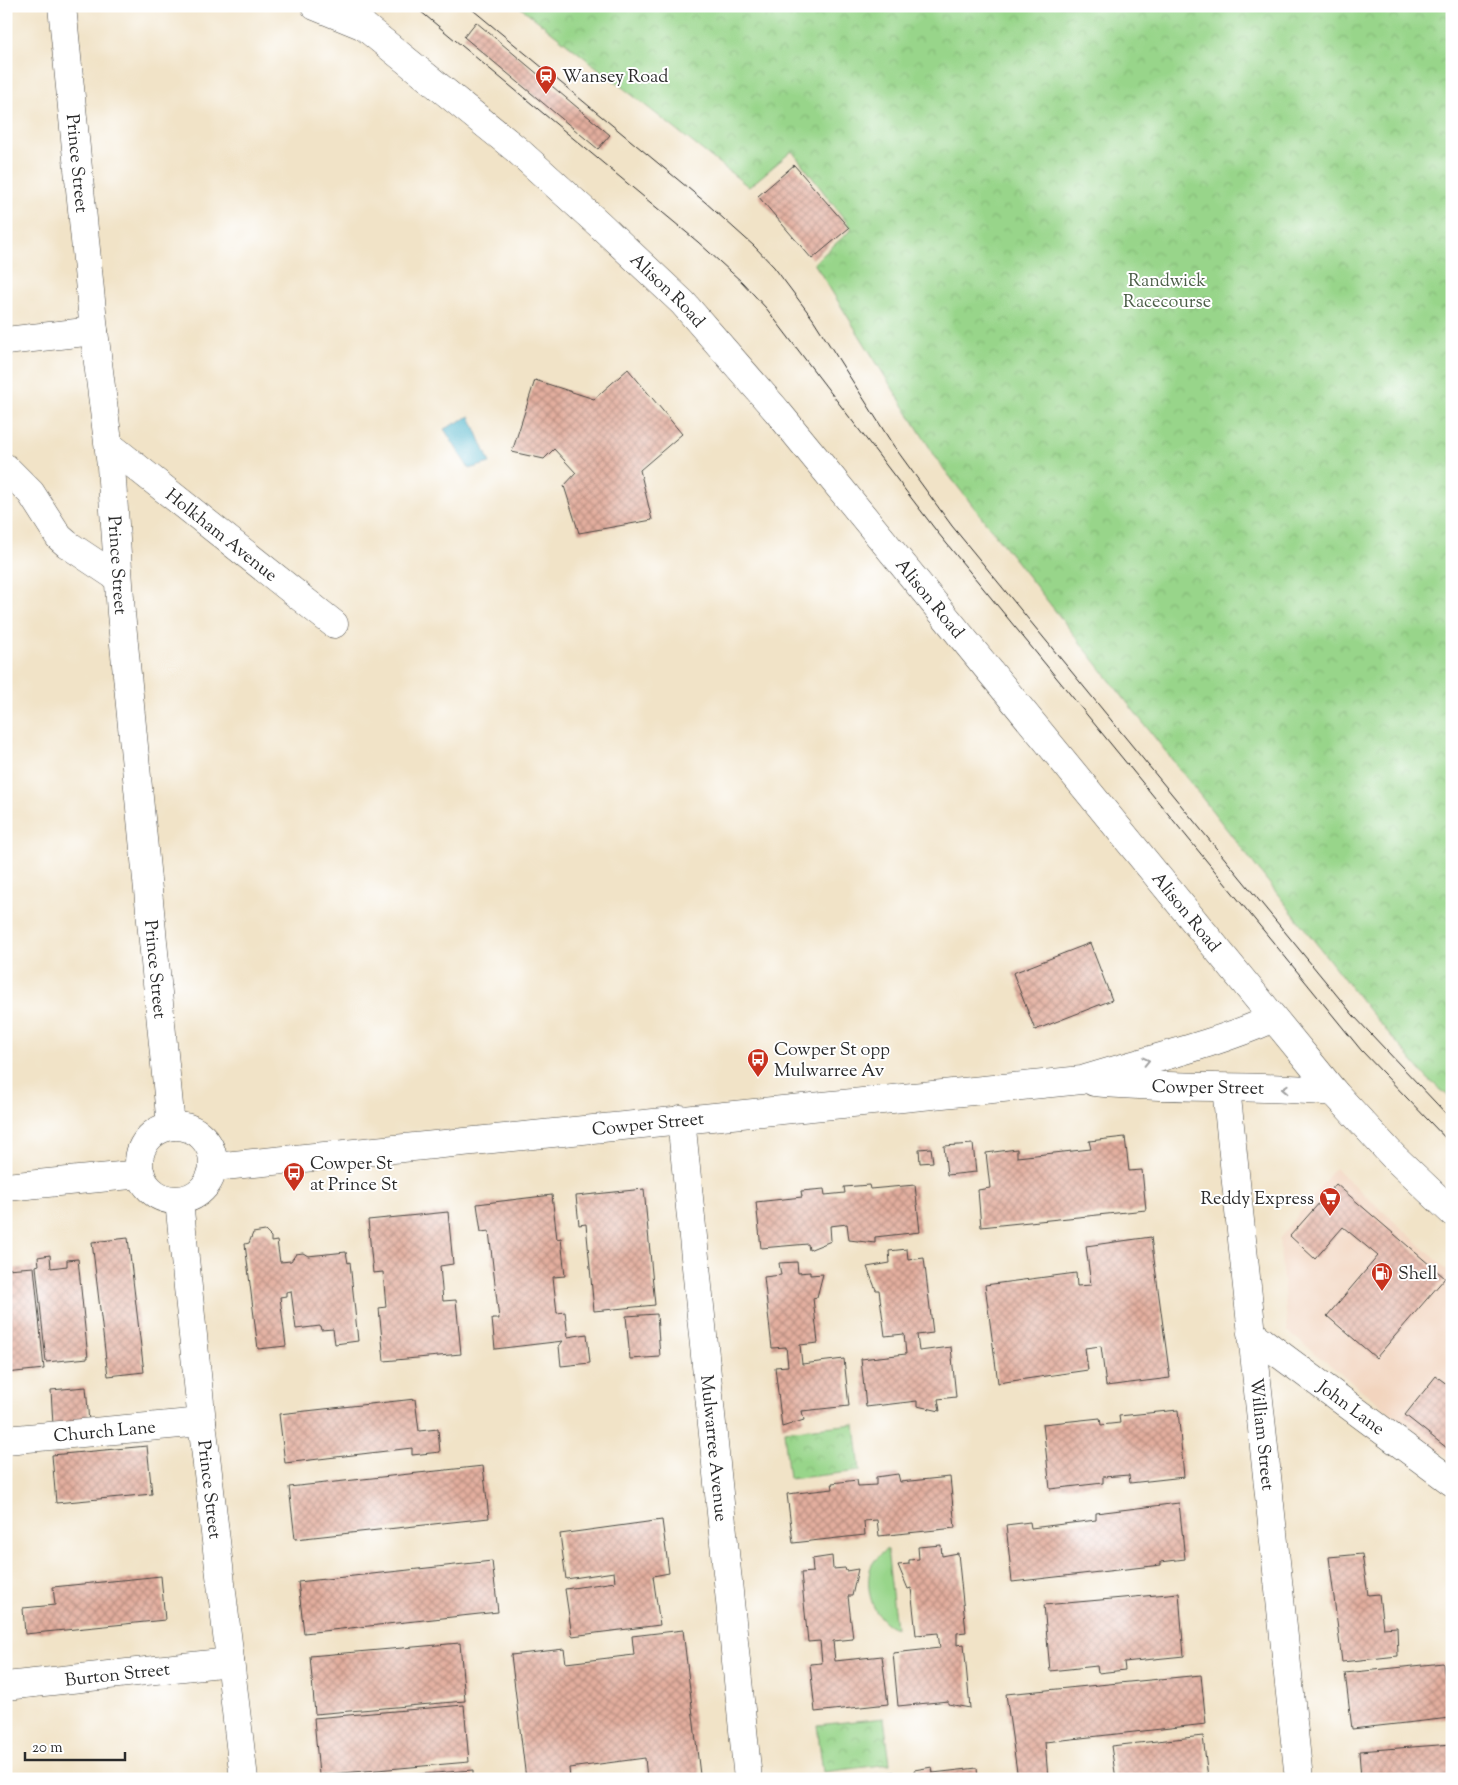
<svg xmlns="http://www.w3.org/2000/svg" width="1458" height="1785" font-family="'Sorts Mill Goudy',serif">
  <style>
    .built { fill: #f2d4be }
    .green { fill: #98d58a; stroke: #62805a }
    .park { fill: url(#park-crowns); stroke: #62805a }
    .water { fill: #4ab2c9; stroke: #3a6e7a }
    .building { fill: url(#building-cross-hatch) }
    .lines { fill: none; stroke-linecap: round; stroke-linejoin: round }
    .minor-casing { stroke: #494742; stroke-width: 29 }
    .major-casing { stroke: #494742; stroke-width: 29 }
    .minor { stroke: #fff; stroke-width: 28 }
    .major { stroke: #fff; stroke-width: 28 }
    .tram { stroke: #2b2b2b; stroke-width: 1 }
    .oneway { stroke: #a0a0a0 }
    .labels { text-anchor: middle; stroke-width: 4; stroke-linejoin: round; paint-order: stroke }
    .poi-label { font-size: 18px; fill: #2b2b2b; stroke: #fff; text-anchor: start }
    .street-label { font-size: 18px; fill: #2b2b2b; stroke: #fff }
    .park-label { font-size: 18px; fill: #4c5e48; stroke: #fff }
  </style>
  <defs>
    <pattern id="park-crowns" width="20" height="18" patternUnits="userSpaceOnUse" patternTransform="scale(1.25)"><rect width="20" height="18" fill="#98d58a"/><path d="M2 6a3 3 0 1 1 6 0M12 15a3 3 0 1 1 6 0" fill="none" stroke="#83b777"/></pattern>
    <pattern id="building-cross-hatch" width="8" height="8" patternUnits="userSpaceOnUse" patternTransform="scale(1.25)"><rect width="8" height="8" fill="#e3ae9e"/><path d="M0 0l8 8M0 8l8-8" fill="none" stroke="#b88e81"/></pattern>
  </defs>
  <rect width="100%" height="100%" fill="#fff"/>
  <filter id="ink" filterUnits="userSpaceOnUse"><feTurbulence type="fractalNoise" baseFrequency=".02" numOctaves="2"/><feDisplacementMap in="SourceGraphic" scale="10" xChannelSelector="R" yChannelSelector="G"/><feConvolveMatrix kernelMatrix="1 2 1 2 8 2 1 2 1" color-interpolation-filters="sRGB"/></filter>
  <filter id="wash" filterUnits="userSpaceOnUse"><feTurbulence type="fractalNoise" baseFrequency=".0096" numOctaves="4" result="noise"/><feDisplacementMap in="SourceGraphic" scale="20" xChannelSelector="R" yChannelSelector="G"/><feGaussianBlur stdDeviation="1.12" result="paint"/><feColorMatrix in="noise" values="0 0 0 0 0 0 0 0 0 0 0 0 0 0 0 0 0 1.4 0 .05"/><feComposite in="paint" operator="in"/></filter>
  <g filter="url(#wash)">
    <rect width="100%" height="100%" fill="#f1e3c7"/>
    <!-- built -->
    <path class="built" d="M1335,1168L1452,1274V1461L1288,1332L1279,1239Z"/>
    <!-- green -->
    <path class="green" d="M887,1549L896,1628C874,1621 865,1592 870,1570C872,1561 880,1555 887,1549Z"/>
    <!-- park -->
    <g class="park">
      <path d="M519,6H1452V1099L1428,1079L1367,1008L940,464L814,263L852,229L792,151L749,187Z"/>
      <path d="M855,1424L860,1471L789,1479L784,1431Z"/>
      <path d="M884,1718L890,1764L823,1772L817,1725Z"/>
    </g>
    <!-- water -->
    <path class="water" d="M470,416L490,463L469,469L444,429Z"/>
    <g id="blocks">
      <!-- building -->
      <g class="building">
        <path d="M476,22L610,135L598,149L464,37Z"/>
        <path d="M794,165L849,228L812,259L758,196Z"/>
        <path d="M628,369L682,434L640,470L652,520L579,533L564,486L576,473L554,449L544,459L512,452L535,380L594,399Z"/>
        <path d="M1090,943L1112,1000L1035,1030L1013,973Z"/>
        <path d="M1125,1137L1129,1171L1142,1170L1146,1210L981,1227L978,1190L990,1188L986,1153L1017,1149V1157L1091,1149L1089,1141Z"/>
        <path d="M973,1144L976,1172L947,1175L944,1146Z"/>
        <path d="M931,1148L933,1162L920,1163L919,1149Z"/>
        <path d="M1336,1184L1445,1278L1376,1358L1327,1316L1378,1256L1343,1227L1315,1259L1290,1236Z"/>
        <path d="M869,1185L870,1189L915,1185L920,1232L875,1237V1243L849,1240L847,1224L830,1226L831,1241L809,1250L808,1244L761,1248L756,1202L802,1197L801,1191L824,1189L825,1195L845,1193L844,1187Z"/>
        <path d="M644,1189L655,1305L594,1311L586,1224L579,1225L576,1196Z"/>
        <path d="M552,1195L557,1239L561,1238L565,1276L553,1277L557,1313L565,1312L568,1337L587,1334L590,1363L561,1366L559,1346L563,1341L495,1349L492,1319H499L489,1231L481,1232L477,1204Z"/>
        <path d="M448,1212L453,1264L440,1266L443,1301L456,1300L461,1354L384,1361L379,1308L386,1307L383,1272L373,1273L368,1220Z"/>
        <path d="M265,1231L271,1237V1242L277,1241L280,1262L291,1261L296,1254L303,1253L308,1256L346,1252L348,1263L350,1262L358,1341L335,1344L333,1329L321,1330L320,1326L296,1329L291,1291L286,1292V1296L280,1297L286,1346L258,1349L245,1244L249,1243L253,1233Z"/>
        <path d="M1151,1237L1170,1378L1106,1386L1101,1346L1085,1348L1088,1370L998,1383L985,1285L1076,1273L1077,1286L1091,1285L1086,1246Z"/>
        <path d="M128,1238L144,1372L108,1376L92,1242Z"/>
        <path d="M907,1249L908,1260L924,1258L933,1333L917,1335L919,1351L951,1347L956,1397L938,1399L940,1411L917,1406V1401L866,1407L861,1359L906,1354L904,1334L885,1336L879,1290H876L867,1267L890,1263L889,1251Z"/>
        <path d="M50,1255L51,1268L67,1266V1260L78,1259L88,1358L46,1362L36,1266L39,1265L38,1257Z"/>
        <path d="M797,1262L798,1273L810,1272V1275L823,1274L817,1297L813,1298L818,1343L800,1345L802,1364L844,1359L849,1406L802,1411L804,1420L782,1427L775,1367L788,1366L786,1347L772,1348L764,1277L781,1275L779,1263Z"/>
        <path d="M34,1267L44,1369L6,1373V1269Z"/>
        <path d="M657,1314L660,1357L630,1359L626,1316Z"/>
        <path d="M1436,1376L1452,1388V1452L1405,1415Z"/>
        <path d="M86,1387L89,1422L53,1425L51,1390Z"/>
        <path d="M6,1393L10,1428H6Z"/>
        <path d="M415,1399L419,1431L438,1429L440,1452L412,1455V1448L285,1463L279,1414Z"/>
        <path d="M1178,1410L1184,1477L1130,1483L1129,1475L1103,1477V1483L1050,1489L1043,1424L1100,1418L1101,1425L1120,1423L1119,1416Z"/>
        <path d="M147,1446L152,1494L56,1503L52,1455Z"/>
        <path d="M483,1466L489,1518L295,1539L289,1487Z"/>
        <path d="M898,1474L900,1482L950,1477L955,1528L879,1536L877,1520L864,1521L865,1535L793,1543L787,1494L833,1489L832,1483L857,1480L858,1486L876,1485V1477Z"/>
        <path d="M1179,1503L1185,1559L1161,1562V1565L1012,1582L1006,1525L1030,1522L1031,1528L1096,1520V1513Z"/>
        <path d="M662,1520L669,1573L653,1576L660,1625L572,1636L565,1589L615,1582L614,1572L566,1579L560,1534Z"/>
        <path d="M941,1545L942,1556L958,1553L966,1632L957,1633V1645L964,1644L970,1708L948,1704V1701L898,1706L893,1653L940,1648L938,1633L916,1635L911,1588L908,1589L898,1565L909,1564V1560L919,1559L918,1547Z"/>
        <path d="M1362,1554L1368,1595L1379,1594L1383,1628L1397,1627L1398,1656L1342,1662L1329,1557Z"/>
        <path d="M832,1556L833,1569L845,1568L846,1571L858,1569L852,1596H848L853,1639L833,1641L835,1661L882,1656L888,1704L815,1712L810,1664L822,1663L820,1641L808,1642L801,1573L813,1572L812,1559Z"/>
        <path d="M492,1561L498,1612L304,1633L298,1582Z"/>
        <path d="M161,1576L165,1620L25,1634L23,1608L55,1605L53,1587Z"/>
        <path d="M1179,1593L1184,1656L1124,1662L1125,1670L1098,1673L1097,1666L1050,1671L1044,1605Z"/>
        <path d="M683,1630L700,1775L647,1779L645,1758L569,1768L570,1779H526L511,1655L564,1649L566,1663L634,1655L632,1636Z"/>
        <path d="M460,1643L465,1701L315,1714L310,1656Z"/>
        <path d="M1443,1663L1450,1718L1352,1729L1345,1673Z"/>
        <path d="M1201,1675L1206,1724L1045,1742L1048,1778L1018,1779L1006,1694Z"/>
        <path d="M464,1705L469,1762L319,1775L314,1718Z"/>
        <path d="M1203,1736L1208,1779H1116L1111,1746Z"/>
        <path d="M1452,1744V1779H1361L1359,1751Z"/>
        <path d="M932,1767L933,1773L977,1768L978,1779H903L915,1776L914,1770Z"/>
        <path d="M473,1770V1779H385V1777Z"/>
        <path d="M894,1772L895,1779H872L871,1774Z"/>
      </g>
    </g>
  </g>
  <g filter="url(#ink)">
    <use href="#blocks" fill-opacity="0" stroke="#494742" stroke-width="1"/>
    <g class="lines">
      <!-- minor casing -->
      <g class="minor-casing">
        <g id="minor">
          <path id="s1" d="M62,6L94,331L111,466L121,613L171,1126"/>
          <path d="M6,341L94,331"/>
          <path id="s2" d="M109,445L334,624"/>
          <path d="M6,468L31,493L59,537L67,544L118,578"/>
          <path id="s3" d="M1226,1088L1299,1779"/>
          <path id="s4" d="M681,1119L748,1779"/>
          <path id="s5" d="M179,1201L202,1422L244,1779"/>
          <path id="s6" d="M1251,1333L1452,1482"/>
          <path id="s7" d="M6,1440L202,1422"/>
          <path id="s8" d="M6,1686L230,1662"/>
        </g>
      </g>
      <!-- major casing -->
      <g class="major-casing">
        <g id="major">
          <path d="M315,6L364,26"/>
          <path id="s9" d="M347,6L365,27L516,149L599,224L683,303L777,411L1334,1092L1394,1157L1452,1212"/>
          <path id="s10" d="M1094,1082C1174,1090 1254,1084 1334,1092"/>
          <circle cx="176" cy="1163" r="37"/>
          <path id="s11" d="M214,1167L1082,1080C1146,1060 1211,1046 1272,1019"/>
          <path d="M6,1187L141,1174"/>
        </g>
      </g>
      <!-- minor -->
      <use href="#minor" class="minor"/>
      <!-- major -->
      <use href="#major" class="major"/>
      <!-- tram -->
      <g class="tram">
        <path d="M414,6L698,242L742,282L766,308L938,533L1291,964L1361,1050L1452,1145"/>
        <path d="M468,6L705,202L754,246L774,267L813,319L893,445L952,526L1353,1015L1452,1120"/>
      </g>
    </g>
    <!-- one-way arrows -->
    <defs><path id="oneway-chevron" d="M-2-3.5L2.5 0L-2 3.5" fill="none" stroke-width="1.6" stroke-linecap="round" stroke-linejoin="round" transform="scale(1.25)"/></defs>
    <g class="oneway">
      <use href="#oneway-chevron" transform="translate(1146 1061) rotate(-13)"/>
      <use href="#oneway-chevron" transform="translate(1285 1089) rotate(-178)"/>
    </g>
  </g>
  <!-- icons -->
  <defs>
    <g id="station-pin" transform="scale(1.125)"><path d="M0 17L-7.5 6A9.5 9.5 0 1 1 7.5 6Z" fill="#c8321e" stroke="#fff"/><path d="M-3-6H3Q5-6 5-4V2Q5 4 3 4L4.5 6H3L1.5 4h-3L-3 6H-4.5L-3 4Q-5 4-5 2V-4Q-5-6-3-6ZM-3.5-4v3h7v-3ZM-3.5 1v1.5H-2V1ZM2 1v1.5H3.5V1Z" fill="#fff"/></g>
    <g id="bus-pin" transform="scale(1.125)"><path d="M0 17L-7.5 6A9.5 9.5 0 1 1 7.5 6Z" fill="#c8321e" stroke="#fff"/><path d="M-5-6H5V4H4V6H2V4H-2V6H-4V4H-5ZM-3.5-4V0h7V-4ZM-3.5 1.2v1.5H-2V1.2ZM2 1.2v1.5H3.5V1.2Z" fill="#fff"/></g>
    <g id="supermarket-pin" transform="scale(1.125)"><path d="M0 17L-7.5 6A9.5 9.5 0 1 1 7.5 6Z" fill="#c8321e" stroke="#fff"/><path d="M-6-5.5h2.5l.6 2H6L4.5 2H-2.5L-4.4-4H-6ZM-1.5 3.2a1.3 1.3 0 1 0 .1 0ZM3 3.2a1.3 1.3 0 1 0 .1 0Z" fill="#fff"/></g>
    <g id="fuel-pin" transform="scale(1.125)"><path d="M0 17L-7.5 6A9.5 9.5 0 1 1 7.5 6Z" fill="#c8321e" stroke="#fff"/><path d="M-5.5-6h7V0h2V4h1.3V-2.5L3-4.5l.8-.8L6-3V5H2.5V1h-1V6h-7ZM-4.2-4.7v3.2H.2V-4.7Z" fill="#fff"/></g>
  </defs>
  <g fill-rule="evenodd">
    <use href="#station-pin" x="546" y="76"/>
    <use href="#bus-pin" x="758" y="1059"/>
    <use href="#bus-pin" x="294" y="1173"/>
    <use href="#supermarket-pin" x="1330" y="1198"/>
    <use href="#fuel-pin" x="1382" y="1273"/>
  </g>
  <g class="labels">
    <!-- poi labels -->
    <g class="poi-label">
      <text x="562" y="82">Wansey Road</text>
      <text x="774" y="1055">Cowper St opp<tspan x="774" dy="21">Mulwarree Av</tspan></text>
      <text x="310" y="1169">Cowper St<tspan x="310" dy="21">at Prince St</tspan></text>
      <text x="1314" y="1204" text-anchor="end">Reddy Express</text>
      <text x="1398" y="1279">Shell</text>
    </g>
    <!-- street labels -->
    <g class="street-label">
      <text dy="6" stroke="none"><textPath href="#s1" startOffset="158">Prince Street</textPath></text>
      <text dy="6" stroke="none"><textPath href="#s9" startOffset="429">Alison Road</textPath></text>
      <text dy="6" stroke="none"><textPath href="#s2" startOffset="144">Holkham Avenue</textPath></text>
      <text dy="6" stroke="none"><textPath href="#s1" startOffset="562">Prince Street</textPath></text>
      <text dy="6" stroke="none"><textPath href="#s9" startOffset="834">Alison Road</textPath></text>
      <text dy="6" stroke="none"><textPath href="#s9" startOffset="1239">Alison Road</textPath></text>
      <text dy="6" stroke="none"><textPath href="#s1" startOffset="968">Prince Street</textPath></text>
      <text dy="6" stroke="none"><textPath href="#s10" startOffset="114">Cowper Street</textPath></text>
      <text dy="6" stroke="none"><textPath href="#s11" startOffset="436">Cowper Street</textPath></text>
      <text dy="6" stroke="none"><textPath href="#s6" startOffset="125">John Lane</textPath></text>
      <text dy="6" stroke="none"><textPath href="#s7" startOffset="99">Church Lane</textPath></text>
      <text dy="6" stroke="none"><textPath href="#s3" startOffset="348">William Street</textPath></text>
      <text dy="6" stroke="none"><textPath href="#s4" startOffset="331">Mulwarree Avenue</textPath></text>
      <text dy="6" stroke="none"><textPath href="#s5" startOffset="290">Prince Street</textPath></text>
      <text dy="6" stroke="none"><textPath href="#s8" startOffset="112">Burton Street</textPath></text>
    </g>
    <!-- park labels -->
    <g class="park-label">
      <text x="1167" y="286">Randwick<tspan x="1167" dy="21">Racecourse</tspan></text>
    </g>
  </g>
  <!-- margin -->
  <rect width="1458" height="1785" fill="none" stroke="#fff" stroke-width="25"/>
  <!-- scale -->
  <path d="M25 1752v8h100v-8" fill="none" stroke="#2b2b2b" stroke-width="2.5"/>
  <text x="32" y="1752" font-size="15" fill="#2b2b2b" stroke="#ffffff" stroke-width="4" paint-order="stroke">20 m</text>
</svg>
